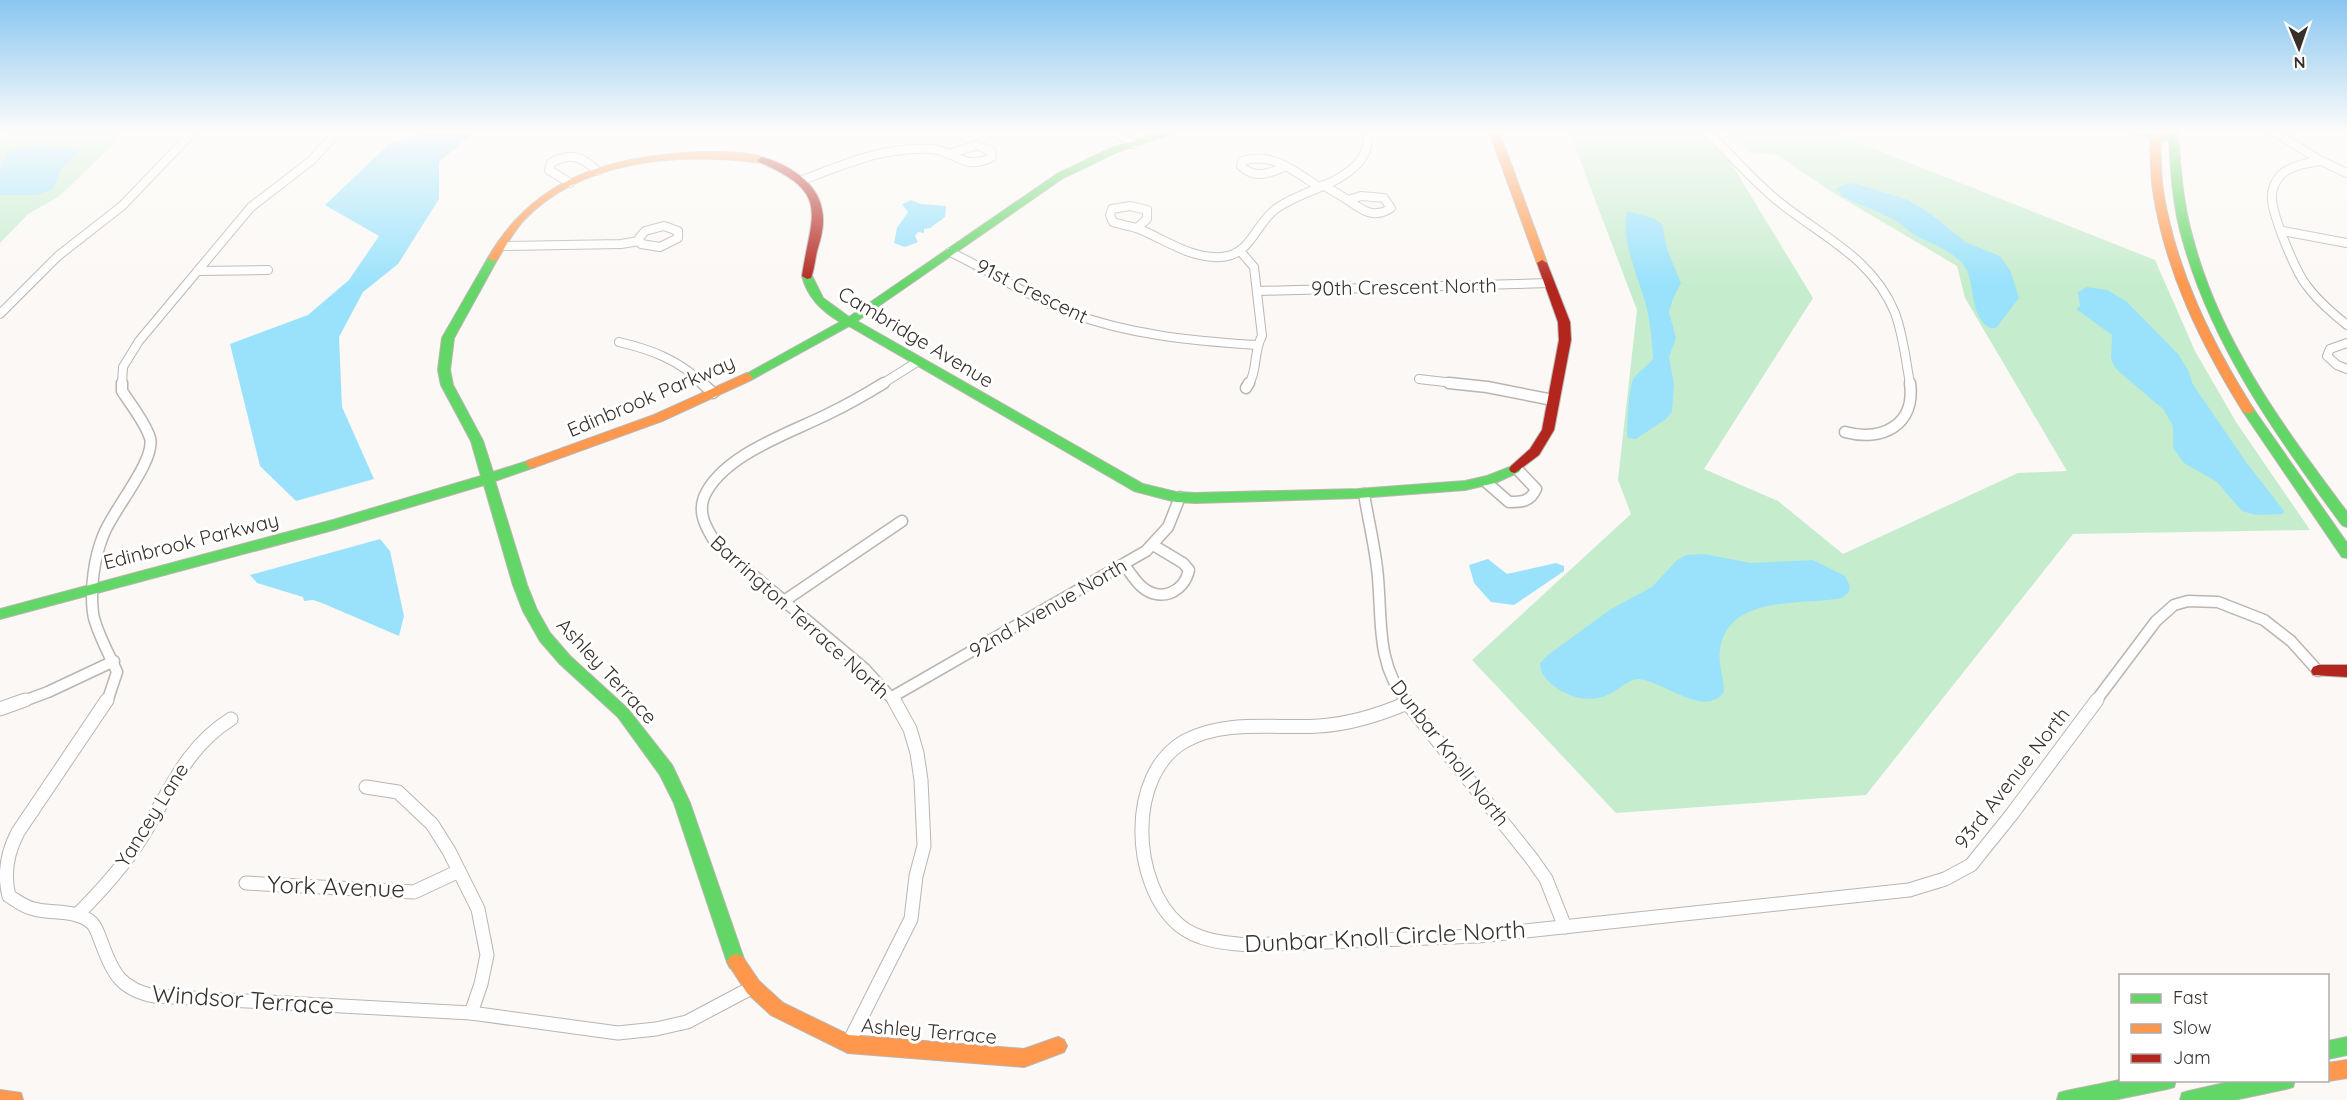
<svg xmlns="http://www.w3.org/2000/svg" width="2347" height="1100" font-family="Quicksand,sans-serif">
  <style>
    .green { fill: #c6ecce }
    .water { fill: #9ae2fc }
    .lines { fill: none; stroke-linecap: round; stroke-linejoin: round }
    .street-far2-casing { stroke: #bab5b1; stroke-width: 10 }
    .street-far1-casing { stroke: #bab5b1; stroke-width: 13 }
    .street-casing { stroke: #bab5b1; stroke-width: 15 }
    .fast-casing { stroke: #bab5b1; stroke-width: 2 }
    .slow-casing { stroke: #bab5b1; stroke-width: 2 }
    .jam-casing { stroke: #bab5b1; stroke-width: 2 }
    .street-far2 { stroke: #fefefe; stroke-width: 8 }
    .street-far1 { stroke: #fefefe; stroke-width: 10 }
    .street { stroke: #fefefe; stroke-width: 13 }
    .fast { fill: #63d668; fill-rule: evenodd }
    .slow { fill: #ff974d; fill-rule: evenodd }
    .jam { fill: #b3261e; fill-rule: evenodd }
    .labels { text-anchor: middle; stroke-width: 6; stroke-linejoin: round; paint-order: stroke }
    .street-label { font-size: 20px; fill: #37302b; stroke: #fff }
    .near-street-label { font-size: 24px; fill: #37302b; stroke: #fff }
  </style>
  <rect width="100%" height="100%" fill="#fbf8f5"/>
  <!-- green -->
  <g class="green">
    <path d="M13,131L125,133L70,186L58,197L28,214L0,243V142Z"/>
    <path d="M1569,131H1698L1729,160L1813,298L1704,469L1778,501L1843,554L2018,473L2067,471L1965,298L1957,266L1837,195L1777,155L1749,152L1725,131H1829L2155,260L2195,351L2236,422L2310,530L2073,534L1866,795L1616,813L1472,660L1631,514L1618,480L1637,310Z"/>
  </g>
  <!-- water -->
  <g class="water">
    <path d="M424,134H472L439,162V199L398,264L363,292L339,337L342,407L374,479L296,501L260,466L230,344L308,315L349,280L379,236L325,205L390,143Z"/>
    <path d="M29,146L68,147L79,151L61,169L53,189L37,195H0V169L8,152Z"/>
    <path d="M1854,183L1908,200L1931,214L1965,242L2000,256L2010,270L2019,298L1996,328H1990C1967,315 1977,279 1962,263C1949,249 1931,244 1915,235C1908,231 1903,225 1896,221C1879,211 1860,206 1842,196L1837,189L1842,185Z"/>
    <path d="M911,200L921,204L946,206L945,217L930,228L924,229V233L918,232L915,236L918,242L905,247L894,243L897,228L908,212L902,204Z"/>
    <path d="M1627,211L1653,218L1662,224L1667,249L1681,283L1673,299L1669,312L1676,338L1669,357L1674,384L1672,412L1666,419L1636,439L1628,438L1627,434C1628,420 1628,392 1633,380C1637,371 1649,367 1653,358C1652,340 1650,319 1645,302C1638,276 1620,238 1627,211Z"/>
    <path d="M2087,287L2107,290L2126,301L2179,355L2189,372L2192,383L2246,462L2284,511L2283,514L2256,515L2242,511L2217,482L2184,463L2173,448V426L2164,410L2115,368L2111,358L2112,335L2076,309L2080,306L2078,292Z"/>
    <path d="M380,539L390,551L404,616L399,636L322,603L313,600L304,601L303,597L257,583L250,575Z"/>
    <path d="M1704,554L1751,563L1813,560L1845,576L1850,586L1849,592L1842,598C1801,606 1728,594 1720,650C1718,664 1724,678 1724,692C1705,719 1663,681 1639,679C1631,679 1624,685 1618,689C1597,704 1574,701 1554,686C1546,680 1540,673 1540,663L1548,655L1611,609L1652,587L1677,560L1686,555Z"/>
    <path d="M1488,559L1507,574L1556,563L1564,566V571L1514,605L1491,602L1474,583L1469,565Z"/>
  </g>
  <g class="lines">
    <!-- street-far2 casing -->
    <g class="street-far2-casing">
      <g id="street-far2">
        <path d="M1114,131L1133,144"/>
        <path d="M1706,131C1731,154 1752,180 1778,201C1821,236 1873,258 1895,313C1903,334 1906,361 1910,384"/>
        <path d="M2273,131L2321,161L2347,173"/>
        <path d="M2321,161C2308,163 2292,165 2282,174C2275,180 2271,191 2272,200C2274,219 2295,271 2307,286C2318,301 2332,313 2347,325"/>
        <path d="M1284,167C1269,174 1254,179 1241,166L1242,161C1271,151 1296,172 1319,187"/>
        <path d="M800,181C843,165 884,146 931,149C958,151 963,172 992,157L991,151L977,145L952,153"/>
        <path d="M570,183L549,170L551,163C570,152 582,156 597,171"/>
        <path d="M1323,185L1348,200"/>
        <path d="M1361,196L1384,198L1391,208C1374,219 1363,211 1348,200Z"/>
        <path d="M664,226L678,231V238L660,247L641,244L639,238L645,231Z"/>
        <path d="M1137,228L1147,219V210L1130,206L1112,209L1110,215L1113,222C1122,225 1131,226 1139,229C1166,240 1191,259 1221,257C1252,255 1255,223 1277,208C1303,190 1339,186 1360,161C1367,152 1368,142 1369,131"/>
        <path d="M2283,231L2347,243"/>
        <path d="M501,246L621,244L639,241"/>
        <path d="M950,252C990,271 1027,296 1068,312C1129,335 1193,341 1257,345"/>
        <path d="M1241,252L1254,267L1262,336C1253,352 1258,369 1249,384"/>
        <path d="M198,271L268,270"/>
        <path d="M1258,291L1550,283"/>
        <path d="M0,314L58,256L122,206L194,131"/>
        <path d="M619,342C653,350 678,360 704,384"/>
        <path d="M2347,343L2330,349L2327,356L2337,365L2347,369"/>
        <path d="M1419,379L1462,384"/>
        <path d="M122,384L123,367L139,341L251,207L312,160L338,131"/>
        <path d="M882,384L917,362"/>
      </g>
    </g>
    <!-- street-far1 casing -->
    <g class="street-far1-casing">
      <g id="street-far1">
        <path d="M702,383L713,393"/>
        <path d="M884,383C866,394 847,405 828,414C790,433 722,455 704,497C697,515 708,530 716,544L865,669L895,702"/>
        <path d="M1449,383L1487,387L1553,400"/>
        <path d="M1246,388L1249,383"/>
        <path d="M1845,432C1882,442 1916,425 1910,383"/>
        <path d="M1486,482L1509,502C1522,502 1530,502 1536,489L1517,469"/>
        <path d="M1364,494C1368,518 1374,543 1377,568C1383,616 1374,661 1407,702"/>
        <path d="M1124,565C1130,572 1135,581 1142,587C1161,603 1184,592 1189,570L1183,563L1153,545"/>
        <path d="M784,601L902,521"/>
        <path d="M892,697L1146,551L1168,527L1180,497"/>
        <path d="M21,702L48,692L114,661"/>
        <path d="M107,702L117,672C110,656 95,629 93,613C90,589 94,558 103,536C111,512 156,461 150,438C145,422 131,405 122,391V383"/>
        <path d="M2095,702L2156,621L2174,605L2188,601L2218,602L2264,620L2291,641L2318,671"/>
      </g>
    </g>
    <!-- street casing -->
    <g class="street-casing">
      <g id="street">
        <path d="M107,700L18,832C7,853 3,873 9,896C17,901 24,907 34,909C52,914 77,909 92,923C97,928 99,937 102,944C113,974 121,989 154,996L471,1013L618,1033L656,1029L687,1022L753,987"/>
        <path d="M1405,700L1532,859L1546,879L1565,927"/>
        <path d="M1407,703C1379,715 1350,724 1319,726C1276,729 1225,719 1185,741C1126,774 1131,884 1179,925C1198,941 1225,943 1248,945L1478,936L1909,890L1945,879L1971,865L2012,814L2097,700"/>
        <path d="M0,709L25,700"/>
        <path d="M366,787L398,792L432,824L449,851L478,909L487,955L481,984L471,1013"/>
        <path d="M246,883L414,892L459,871"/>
        <path d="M77,915C100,892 122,868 140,840C169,795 183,749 231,719"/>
        <path d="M848,1044L911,919L916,876L924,846L921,780L917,753L910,729L894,700"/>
      </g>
    </g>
    <!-- fast casing -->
    <g class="fast-casing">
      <g id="fast">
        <path d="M1166,131H1180L1117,152L1063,178L857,321L1143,484L1176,492L1195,493L1358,489L1465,481L1487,476L1515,465L1519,466L1521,469L1519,472L1495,483L1465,490L1358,498L1195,503L1176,502L1134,491L849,326L751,380H743L741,377L840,322C821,310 808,298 802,276L803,274H811L823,298L849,317L1057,174L1111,148Z"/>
        <path d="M2124,131H2143L2169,138L2168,131H2178C2180,168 2183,204 2193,239C2220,342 2285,429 2347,512V527L2342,525C2278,438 2213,348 2183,241C2173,208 2171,173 2169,138L2164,141Z"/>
        <path d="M493,255L498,258L454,338L450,370L453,385L483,441L493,472L531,460L537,464L535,467L495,481L527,585L537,610L550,633L570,656L628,709L672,765L690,803L745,962L742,968L736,970L730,968L727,962L674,803L660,775L618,717L560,664L540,641L523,611L513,585L484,485L333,530L0,619V609L333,520L481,476L471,441L441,385L438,370L442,338L488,258Z"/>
        <path d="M2248,406L2252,407L2347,543V558L2342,557L2244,413L2242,410L2244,407Z"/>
        <path d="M2347,1037V1055L2328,1059V1041Z"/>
        <path d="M2120,1080H2176L2174,1087L2167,1089L2113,1100H2057L2059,1093L2066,1091Z"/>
        <path d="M2238,1080H2295L2293,1087L2286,1089L2234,1100H2180L2182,1093L2189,1091Z"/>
      </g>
    </g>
    <!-- slow casing -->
    <g class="slow-casing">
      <g id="slow">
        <path d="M1489,131H1499L1547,263L1546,265L1542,266L1537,263Z"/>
        <path d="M2150,131H2160C2161,151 2160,171 2163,191C2176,271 2211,342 2254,410L2252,413H2244C2201,344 2165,271 2153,190C2150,171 2151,151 2150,131Z"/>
        <path d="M701,152C717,152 754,151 767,160L762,163C681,152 582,158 522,222C512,234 505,247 497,260L493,261L488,258C535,176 612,156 701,152Z"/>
        <path d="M747,373L753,377L751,380L662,421L535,467L531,468L525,464L527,461L654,415Z"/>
        <path d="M736,954L742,956L759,981L783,1003L849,1035L1024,1049L1058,1037L1064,1040L1067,1046L1064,1052L1024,1067L848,1053L771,1015L747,993L727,962L730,956Z"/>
        <path d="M2347,1060V1078L2328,1081L2326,1080L2328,1063Z"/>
        <path d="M0,1090L21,1093L23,1100H0Z"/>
      </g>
    </g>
    <!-- jam casing -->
    <g class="jam-casing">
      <g id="jam">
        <path d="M762,157C787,164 818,182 822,210C825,224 821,238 817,251C815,260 814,270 811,278L807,279L802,276C811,214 832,193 759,162L757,160Z"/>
        <path d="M1542,260L1547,263L1570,322L1571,340L1554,430L1539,455L1515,473L1511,472L1509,469L1511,466L1530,449L1542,430L1559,340L1558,322L1537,263Z"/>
        <path d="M2318,665H2347V677L2313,675L2311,671L2313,667Z"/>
      </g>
    </g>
    <!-- street-far2 -->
    <use href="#street-far2" class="street-far2"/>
    <!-- street-far1 -->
    <use href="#street-far1" class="street-far1"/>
    <!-- street -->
    <use href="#street" class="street"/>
    <!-- fast -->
    <use href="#fast" class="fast"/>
    <!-- slow -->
    <use href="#slow" class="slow"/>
    <!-- jam -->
    <use href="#jam" class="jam"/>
  </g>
  <!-- sky -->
  <linearGradient id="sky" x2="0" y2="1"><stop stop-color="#89c6f0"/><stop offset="0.46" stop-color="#fdfcfa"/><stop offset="1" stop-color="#fdfcfa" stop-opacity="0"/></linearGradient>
  <rect width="2347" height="285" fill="url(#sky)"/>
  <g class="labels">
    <!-- street labels -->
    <g class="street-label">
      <text transform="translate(1404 287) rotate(-1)" y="7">90th Crescent North</text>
      <text transform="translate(1032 291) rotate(26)" y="7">91st Crescent</text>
      <text transform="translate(916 337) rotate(31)" y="7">Cambridge Avenue</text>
      <text transform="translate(651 396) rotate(-23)" y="7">Edinbrook Parkway</text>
      <text transform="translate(191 541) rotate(-14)" y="7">Edinbrook Parkway</text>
      <text transform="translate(1048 608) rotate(-30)" y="7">92nd Avenue North</text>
      <text transform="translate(800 617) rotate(42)" y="7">Barrington Terrace North</text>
      <text transform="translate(607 671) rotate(47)" y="7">Ashley Terrace</text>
      <text transform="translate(1450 753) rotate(52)" y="7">Dunbar Knoll North</text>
      <text transform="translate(2012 778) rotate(-52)" y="7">93rd Avenue North</text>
      <text transform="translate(152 815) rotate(-58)" y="7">Yancey Lane</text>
      <text transform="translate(929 1031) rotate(5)" y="7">Ashley Terrace</text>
    </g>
    <!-- near-street labels -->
    <g class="near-street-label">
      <text transform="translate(336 887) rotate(2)" y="8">York Avenue</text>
      <text transform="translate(1385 937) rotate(-3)" y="8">Dunbar Knoll Circle North</text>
      <text transform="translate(243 1000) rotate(4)" y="8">Windsor Terrace</text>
    </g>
  </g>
  <!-- legend -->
  <rect x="2119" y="974" width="210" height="108" fill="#ffffff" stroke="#afacaa" stroke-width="1.5"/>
  <rect x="2131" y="994" width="30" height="9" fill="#63d668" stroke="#afacaa" stroke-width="1.5"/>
  <text x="2173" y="1004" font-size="18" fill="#37302b">Fast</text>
  <rect x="2131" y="1024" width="30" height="9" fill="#ff974d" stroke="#afacaa" stroke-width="1.5"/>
  <text x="2173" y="1034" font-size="18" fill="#37302b">Slow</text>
  <rect x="2131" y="1054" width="30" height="9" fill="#b3261e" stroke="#afacaa" stroke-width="1.5"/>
  <text x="2173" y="1064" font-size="18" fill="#37302b">Jam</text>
  <!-- north arrow -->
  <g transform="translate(2299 48) rotate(178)" stroke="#ffffff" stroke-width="4.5" paint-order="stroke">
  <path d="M0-4.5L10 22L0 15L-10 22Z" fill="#37302b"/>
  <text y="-9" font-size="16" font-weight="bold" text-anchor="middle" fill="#37302b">N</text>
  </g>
</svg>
